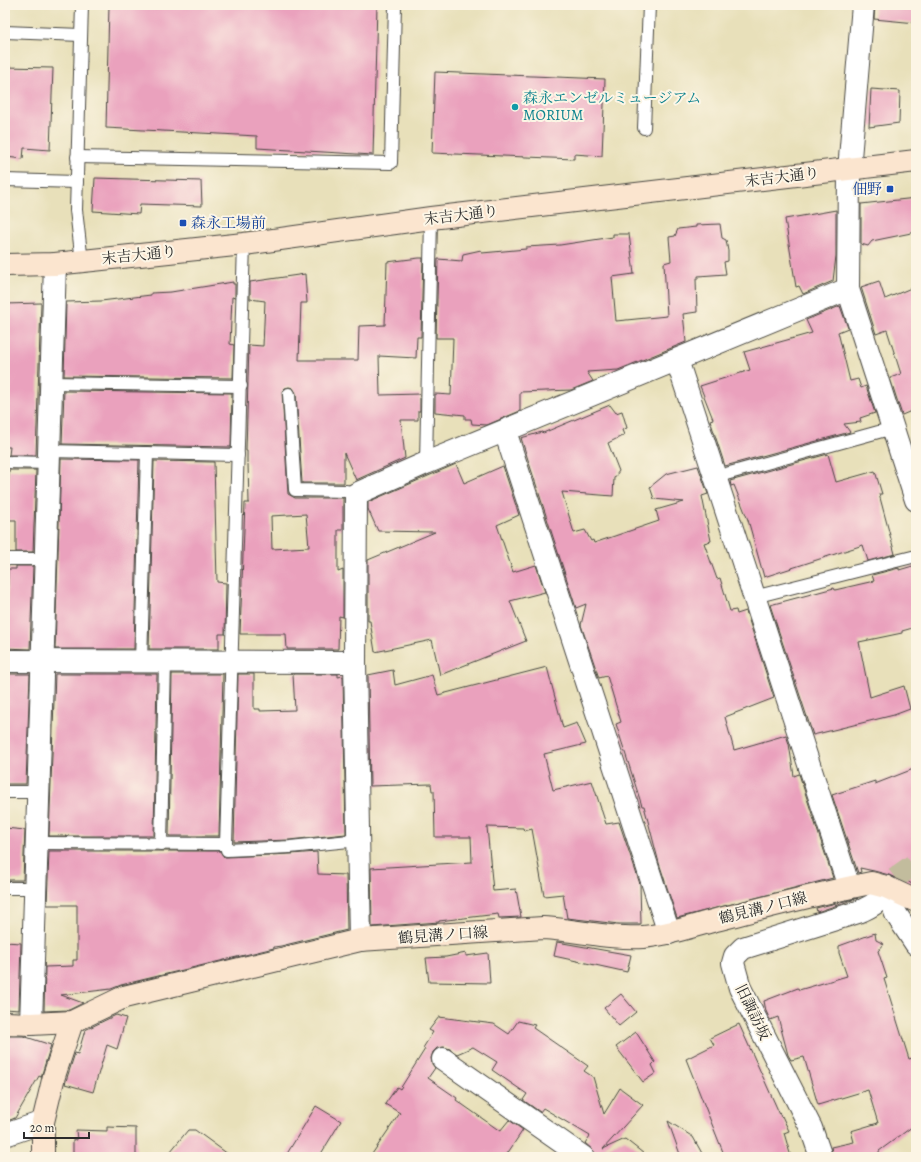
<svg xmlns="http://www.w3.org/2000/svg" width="921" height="1162" font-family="Alegreya,'Noto Serif JP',serif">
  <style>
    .building { fill: #eaa1bd; fill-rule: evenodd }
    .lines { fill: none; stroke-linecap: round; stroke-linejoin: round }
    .street-tunnel { stroke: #c2bc9d; stroke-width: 22; stroke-dasharray: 22 11; stroke-linecap: butt }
    .lane-casing { stroke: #474640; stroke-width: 14 }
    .street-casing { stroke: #474640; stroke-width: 24 }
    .secondary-casing { stroke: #474640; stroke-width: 24 }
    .lane { stroke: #fff; stroke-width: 12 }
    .street { stroke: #fff; stroke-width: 22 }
    .secondary { stroke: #fbe5cf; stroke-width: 22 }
    .culture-dot { fill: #0f9aa8; stroke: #fcf5e5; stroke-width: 1.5 }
    .transit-dot { fill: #1a4fb4; stroke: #fcf5e5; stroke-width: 1.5 }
    .labels { text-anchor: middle; stroke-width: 4; stroke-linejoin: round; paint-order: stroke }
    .culture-label { font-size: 15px; fill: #0d838f; stroke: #fcf5e5; text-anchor: start }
    .street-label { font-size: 15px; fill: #2b2b2b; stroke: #fcf5e5 }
    .transit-label { font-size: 15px; fill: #164399; stroke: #fcf5e5; text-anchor: end }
  </style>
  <rect width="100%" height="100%" fill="#fcf5e5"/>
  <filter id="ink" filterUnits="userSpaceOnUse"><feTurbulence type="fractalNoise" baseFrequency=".025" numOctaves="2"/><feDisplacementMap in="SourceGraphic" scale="8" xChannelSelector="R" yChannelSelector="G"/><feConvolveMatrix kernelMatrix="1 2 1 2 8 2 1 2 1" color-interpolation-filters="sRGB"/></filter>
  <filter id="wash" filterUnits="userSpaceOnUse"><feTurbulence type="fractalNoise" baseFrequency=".012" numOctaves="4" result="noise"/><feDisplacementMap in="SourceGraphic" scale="16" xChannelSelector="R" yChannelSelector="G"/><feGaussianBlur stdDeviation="0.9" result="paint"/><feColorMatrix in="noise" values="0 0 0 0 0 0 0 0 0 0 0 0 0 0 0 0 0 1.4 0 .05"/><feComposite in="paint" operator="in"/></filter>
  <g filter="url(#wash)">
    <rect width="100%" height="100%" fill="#e8e0ba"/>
    <g id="blocks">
      <!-- building -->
      <g class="building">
        <path d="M109,5H377L373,155L257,148V136L106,128Z"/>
        <path d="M875,5H916V23L874,19Z"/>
        <path d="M5,67L53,68L50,150L24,148L23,159L6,157Z"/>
        <path d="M435,72L605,79L602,156L574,154V159L432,153Z"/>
        <path d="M871,89L900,91L899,123L869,127Z"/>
        <path d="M95,178L201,181L202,206L140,204L139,214L93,211Z"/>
        <path d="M916,198V232L872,241L868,246L861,244V204Z"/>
        <path d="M836,210V256L833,281L803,294L799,286L796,287L785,219Z"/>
        <path d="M720,224L722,238L726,240L728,251V261L724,262L726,274L698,276V279H696L697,312L683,314L686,342L618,370L587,372L593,381L571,390L520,392V411L487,425L472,424L471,419H465V415L435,412V394L451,395L453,338H436L438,259L462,261L463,254L481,250L482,253L526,249V247L560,245L613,237V234H629L634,274L612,277L616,321L667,316L664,263L671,261L669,237L675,236L678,229L696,227V225Z"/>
        <path d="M419,258H423L421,337H417L416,358L379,356L380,395L420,394V411H418V420H401L405,458L356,480L344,453V483H302L296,393L293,388L289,387L285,388L282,391L288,494L295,498H343V530H338V572L343,570V617L339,616L338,649H287L286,634H240L245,503H249L248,464L247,463V451H246L249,345L263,346L265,301L250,299V282L305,274L307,303H301L299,360H358L359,326L385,325L387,262ZM306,514L309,547L272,549L271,516Z"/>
        <path d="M879,281L885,299L916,286V409L902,415L890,378L901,374L887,330L876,334L861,287Z"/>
        <path d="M233,282V284H235V298L232,297L230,344L234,345L233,378L64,376L66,302L101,301L151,295V293L171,292Z"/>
        <path d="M41,303L36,455H9L10,447H5V304Z"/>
        <path d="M840,306L848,328L838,332L850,381L858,379L861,388L866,386L875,413L860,418L861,422L844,424L850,432L725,466L710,420L713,419L700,386L750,370L744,352L812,333L806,320Z"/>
        <path d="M64,391L232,393L231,447L62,444Z"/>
        <path d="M610,405L616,413L622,411L627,428L622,430L624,435L608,443L619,471L614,478L613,496L562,492L574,533L585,530L591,541L593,540L594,543L659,521L656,510L684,502L654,499L650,487L666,474L698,466L708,494L702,496L711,541L704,543L717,579L720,578L730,611L736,610L737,614L746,611L774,698L725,717L734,750L786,735L789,744L794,776L799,774L833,878L677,918L659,863L644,806H642L616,724L621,722L607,676L599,678L581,625L586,604L576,608L521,438L542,432L543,433Z"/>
        <path d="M828,454L836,482L875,471L882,494H879L895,554L868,561L863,545L764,577L748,520L734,485L731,486L730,481Z"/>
        <path d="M61,459L139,460L134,649H55Z"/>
        <path d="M154,461L214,462L217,582L226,583L225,634H219V649H149Z"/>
        <path d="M456,464L464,483L503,466L519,515L497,525L513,572L536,565L545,592L510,601L526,641L440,675L432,640L375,652L370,621H368V560L435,532L378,531L368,509V502Z"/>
        <path d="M9,470H36L33,552H16V520H7Z"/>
        <path d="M916,565V627L902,631V633L859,642L870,697L904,686L910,709L894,715L813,735L770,605L834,588L835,590L874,581L872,575L899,568V570Z"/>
        <path d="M16,566H33L30,649L5,648V618H7L8,569H16Z"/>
        <path d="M547,667L563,728L577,723L586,744L544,754L553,790L592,781L606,824L619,822L640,884L641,924H619L567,918L563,894L544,896L532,829L524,831L523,828L487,827L493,891L516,889L521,917L499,918L498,914L439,921V922L372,927L371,868L472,862L471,837H435L434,791H432L431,784L370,786L368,675L393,670L395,685L432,675L438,695Z"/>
        <path d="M5,674H30L26,784H5Z"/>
        <path d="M55,674H157L154,836H49Z"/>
        <path d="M172,674H223L219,836H169Z"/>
        <path d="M238,674H254V709H260V711L295,710L293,674H338V677L343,676L346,834L289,840L234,842Z"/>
        <path d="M916,768V887L906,880L904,882L889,875L874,871L860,868L861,872L858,873L832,795L875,781V784Z"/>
        <path d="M5,828L25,830L23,880H6L7,851H5Z"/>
        <path d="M49,851H220L224,857H227L291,854L317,852L318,874L346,875L347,930L281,946L274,947V948L121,985L111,989L61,995L83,1003L69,1010L44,1011L45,967L73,966V960H77V905H47Z"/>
        <path d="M858,898L817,912L816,908L836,903Z"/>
        <path d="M875,933L876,940L884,944L878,951L887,978L884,979L909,1059L916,1057V1124L879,1151L880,1157H833L831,1147L854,1142L851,1131L878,1123L868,1090L818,1105L804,1057L791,1060L788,1055L778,1017L770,1020L766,1011L764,1001L798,988L799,990L847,976L839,953V946Z"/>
        <path d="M5,942L21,943L19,1010L5,1009Z"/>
        <path d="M557,942L631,955L627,972L554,956Z"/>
        <path d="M466,953V956L488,953L490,983L429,982L426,958L446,957Z"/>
        <path d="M621,994L636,1012L619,1026L604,1008Z"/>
        <path d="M116,1015L126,1018L117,1049L107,1045L93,1092L65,1084L75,1053L78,1054L85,1030Z"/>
        <path d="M439,1017L494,1024L509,1034L518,1021L535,1025L533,1028L588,1066L584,1071L593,1077L604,1114L620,1088L643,1105L603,1149L625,1139L648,1157H595L594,1151L585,1143L590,1136L543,1108L540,1112L523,1100L527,1094L492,1070L497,1062L473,1047L457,1054L450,1049L444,1047L437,1048L433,1052L431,1058L432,1064L435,1068L428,1078L457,1098L456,1100L500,1131L509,1120L523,1130L505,1157H370L400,1113L385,1104L397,1087L400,1089L425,1049L423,1048L433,1032L429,1030Z"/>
        <path d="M739,1024L781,1117L782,1116L789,1131L784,1133L791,1157H725L686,1059L714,1045L710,1038Z"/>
        <path d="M636,1032L655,1062L652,1065L656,1073L643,1082L616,1047Z"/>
        <path d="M5,1036H23L51,1045L41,1077L39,1076L15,1118L5,1122Z"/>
        <path d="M316,1106L341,1121L319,1157H285Z"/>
        <path d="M668,1121L693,1137L704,1157H681Z"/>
        <path d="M107,1127L136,1128V1157H73V1139L77,1140L76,1130L107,1131Z"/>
        <path d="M188,1130H195L232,1157H166Z"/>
      </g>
    </g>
  </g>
  <g filter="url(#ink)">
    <use href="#blocks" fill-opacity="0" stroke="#474640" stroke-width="1"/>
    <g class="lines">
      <!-- street-tunnel -->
      <path class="street-tunnel" d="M895,878L916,863"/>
      <!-- lane casing -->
      <g class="lane-casing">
        <g id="lane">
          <path d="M5,32L81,35"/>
          <path d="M644,128L649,5"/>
          <path d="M77,157L391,163L395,5"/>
          <path d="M5,180L77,182"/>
          <path d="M244,244C239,444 231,644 226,844L227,850L290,847L359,840"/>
          <path d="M82,262L76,210L82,5"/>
          <path d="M51,383L241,386"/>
          <path d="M289,394L295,490L346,491L356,494"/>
          <path d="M49,451L238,455"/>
          <path d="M5,462L49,463"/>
          <path d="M426,463L431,218"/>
          <path d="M715,477L893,428"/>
          <path d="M5,559H46"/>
          <path d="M754,597L916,556"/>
          <path d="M141,662L147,453"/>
          <path d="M5,792H38"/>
          <path d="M37,843L226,844"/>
          <path d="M161,844L165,662"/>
          <path d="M5,888H35"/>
        </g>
      </g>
      <!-- street casing -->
      <g class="street-casing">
        <g id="street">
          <path d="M863,5L849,170L848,289L916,500"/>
          <path d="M677,360L849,887"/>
          <path d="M505,431L669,933"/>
          <path d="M5,661L355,662"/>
          <path d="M886,887L896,914L916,944"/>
          <path d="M360,940L355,662L356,494L426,463L848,289"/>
          <path d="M31,1024L55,264"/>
          <path d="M443,1059L583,1157"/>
          <path d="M5,1135L43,1122"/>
          <path d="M821,1157L811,1128L740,988L733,963L735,956L743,948L861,911C875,904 879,903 886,887"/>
        </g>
      </g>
      <!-- secondary casing -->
      <g class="secondary-casing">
        <g id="secondary">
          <path d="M5,265L55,264L244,244L431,218L916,161"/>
          <path d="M5,1023L31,1024L72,1022L124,997L360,940L543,928C577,930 610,939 643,937C670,935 695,925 720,919C770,906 821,893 871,883L886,887L916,901"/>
          <path d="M43,1157V1122L54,1076L72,1022"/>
        </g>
      </g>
      <!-- lane -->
      <use href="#lane" class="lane"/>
      <!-- street -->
      <use href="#street" class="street"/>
      <!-- secondary -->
      <use href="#secondary" class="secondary"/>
    </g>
  </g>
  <!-- markers -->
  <circle class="culture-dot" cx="515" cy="107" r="4"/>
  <g class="transit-dot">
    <rect x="886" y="185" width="8" height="8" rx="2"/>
    <rect x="179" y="219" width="8" height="8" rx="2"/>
  </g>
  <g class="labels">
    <!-- culture labels -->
    <g class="culture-label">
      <text x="523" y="103">森永エンゼルミュージアム<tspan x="523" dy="17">MORIUM</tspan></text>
    </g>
    <!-- street labels -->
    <g class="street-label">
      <text transform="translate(782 177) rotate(-7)" y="5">末吉大通り</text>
      <text transform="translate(461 215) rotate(-7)" y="5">末吉大通り</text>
      <text transform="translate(139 255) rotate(-6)" y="5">末吉大通り</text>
      <text transform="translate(763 908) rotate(-14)" y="5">鶴見溝ノ口線</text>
      <text transform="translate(443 935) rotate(-4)" y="5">鶴見溝ノ口線</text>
      <text transform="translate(753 1012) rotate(64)" y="5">旧諏訪坂</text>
    </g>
    <!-- transit labels -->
    <g class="transit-label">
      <text x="882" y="194">佃野</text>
      <text x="191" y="228" text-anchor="start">森永工場前</text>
    </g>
  </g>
  <!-- margin -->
  <rect width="921" height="1162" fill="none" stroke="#fcf5e5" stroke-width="20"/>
  <!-- scale -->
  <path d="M24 1132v6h65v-6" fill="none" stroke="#2b2b2b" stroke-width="2"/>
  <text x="30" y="1132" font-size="12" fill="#2b2b2b" stroke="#fcf5e5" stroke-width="3" paint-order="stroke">20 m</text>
</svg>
